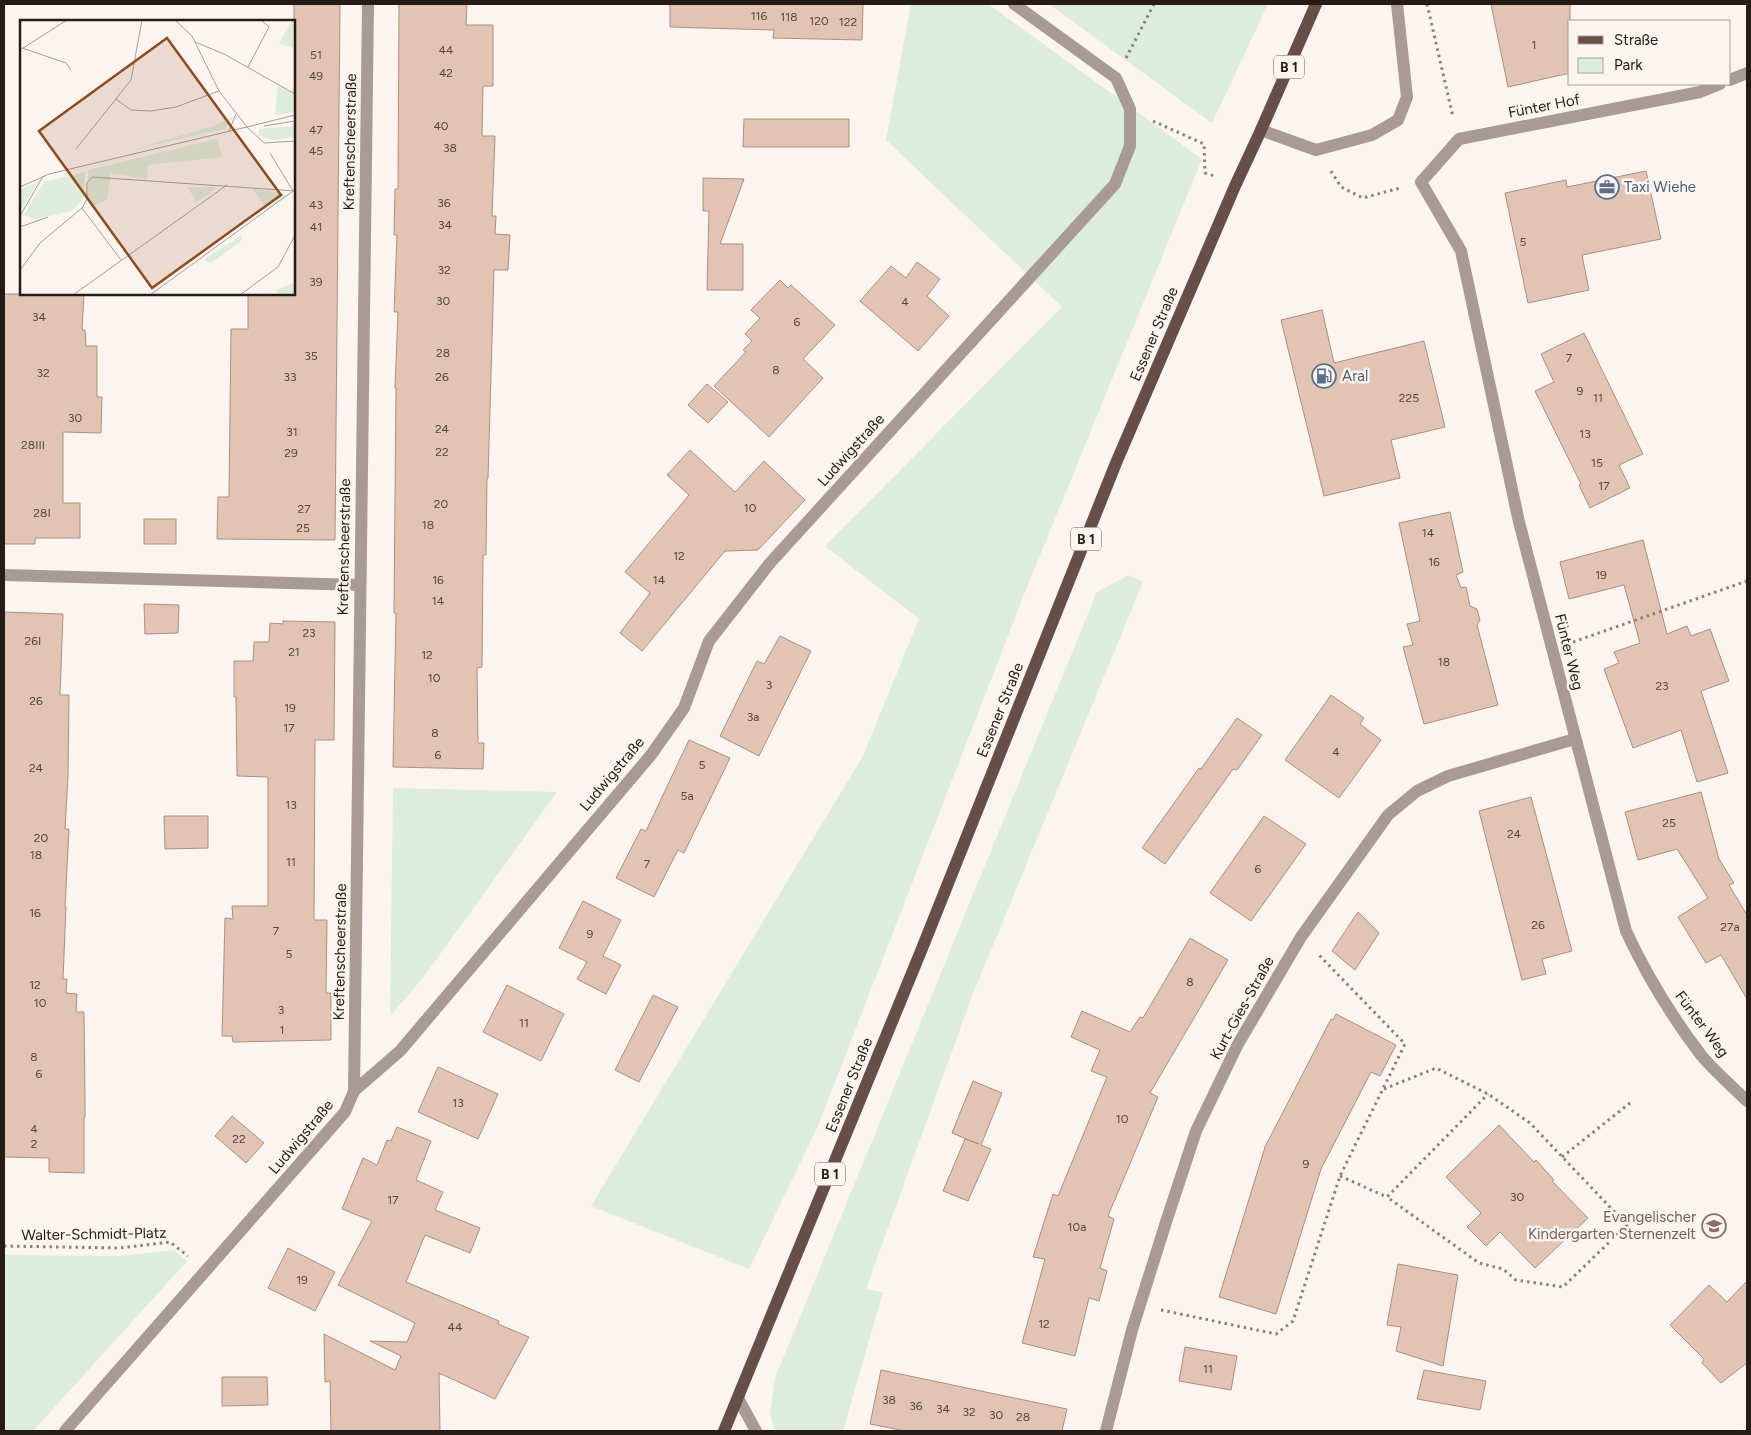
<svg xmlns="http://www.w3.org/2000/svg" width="1751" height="1435" font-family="Figtree,sans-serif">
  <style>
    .green { fill: #dceddd }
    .building { fill: #e1c4b2; stroke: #ac907e }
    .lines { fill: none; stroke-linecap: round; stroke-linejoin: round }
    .path { stroke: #8b827c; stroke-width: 3; stroke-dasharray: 2.5 4; stroke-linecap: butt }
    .minor { stroke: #a89a95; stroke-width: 12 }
    .major { stroke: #674f48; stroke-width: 12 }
    .labels { text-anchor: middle; stroke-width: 5; stroke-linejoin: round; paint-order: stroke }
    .number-label { font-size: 12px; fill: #56463c }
    .shield { fill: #fbf4f0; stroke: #675d57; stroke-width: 1 }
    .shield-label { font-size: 14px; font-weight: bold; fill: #271c15 }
    .street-label { font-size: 15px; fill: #271c15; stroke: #fbf4f0 }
    .service-label { font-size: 15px; fill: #4e5e75; stroke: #fbf4f0; text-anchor: start }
    .education-label { font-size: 15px; fill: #785e54; stroke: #fbf4f0; text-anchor: end }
    .inset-road { fill: none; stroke: #a69e98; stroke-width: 1 }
    .view { fill: #8e4b1b; fill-opacity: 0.15; stroke: #8e4b1b; stroke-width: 2.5 }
    .inset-edge { fill: none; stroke: #271c15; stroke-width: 2.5 }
  </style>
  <rect width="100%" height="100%" fill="#fbf4f0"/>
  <!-- green -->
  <g class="green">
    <path d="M911,4H988L1202,159L1023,597L818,1126L749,1269L591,1206L863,756L919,619L825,546L1062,307L886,140Z"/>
    <path d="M1049,4H1268L1212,123Z"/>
    <path d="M1129,575L1143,582L972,996L866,1289L883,1292L843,1431H775L770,1414L775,1378L1097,592Z"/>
    <path d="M393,788L557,792L425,975L390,1016Z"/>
    <path d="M174,1250L187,1261L33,1431H4V1255L119,1256Z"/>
  </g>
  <!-- building -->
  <g class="building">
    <path d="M294,4H340L335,540L217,539L218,497H229L231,329H248V294H294Z"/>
    <path d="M399,4H467L466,25H493V86H483L482,136H495L492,216H496L495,234L510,235L508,270H494L488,478H487L486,555H483L482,667L477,668L478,743H484L483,769L393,767L396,613H394L396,388H395L398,312H394L397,235H394L395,189H398Z"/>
    <path d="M670,4H863L862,40L773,38L774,30L670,27Z"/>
    <path d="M1491,4H1570V73L1508,87Z"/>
    <path d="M744,119H849V147H743Z"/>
    <path d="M1646,171L1661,239L1582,255L1589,290L1528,303L1505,193L1566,180L1567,187Z"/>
    <path d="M703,178L744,179L720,244H743V290H707L709,211H703Z"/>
    <path d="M917,262L940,279L927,296L949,316L918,351L860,301L891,266L906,278Z"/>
    <path d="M780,280L788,288L791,285L835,325L803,359L823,378L769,437L714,386L746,352L743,350L752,341L745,334L760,318L751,310Z"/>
    <path d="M4,294H84L82,330H85L86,346H97V397H102L101,433L63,432V503H80V538H35V544H4Z"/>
    <path d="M1322,310L1334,363L1424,341L1445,427L1391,440L1400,478L1324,496L1281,320Z"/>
    <path d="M1584,333L1643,454L1619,465L1630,488L1590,508L1579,485L1581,484L1535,391L1554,382L1541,354Z"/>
    <path d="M707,384L728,402L708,423L688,405Z"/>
    <path d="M690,450L735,492L764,461L805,500L758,550L725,551L642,651L620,633L650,593L625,572L689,495L667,475Z"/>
    <path d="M1450,512L1463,572L1456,575L1461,588L1466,587L1470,606L1477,609L1480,620L1477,625L1498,705L1424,724L1403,647L1413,645L1407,624L1420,621L1399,523Z"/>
    <rect x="144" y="519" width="32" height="25"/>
    <path d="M1643,540L1667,634L1687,626L1691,636L1710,629L1729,681L1701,691L1728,773L1697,782L1681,730L1633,748L1604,669L1619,663L1614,652L1640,643L1624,585L1569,599L1560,562Z"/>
    <path d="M144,604L179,605L178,633L145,634Z"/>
    <path d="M4,612L63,614L60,695H69L68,776L65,829H69L65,907H66L63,979H67L66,993L77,994L76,1012H84L85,1101V1117H84V1173L49,1172V1158L4,1157Z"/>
    <path d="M283,621L335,622L334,740H315L314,920H327L326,993H331V1040L233,1042L232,1036H222L225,918L233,919L232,906H268V777L237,776L236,697H234V661H253L254,642H269L270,623L283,624Z"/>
    <path d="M780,636L811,651L759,756L720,736L757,661L764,664Z"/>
    <path d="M1331,695L1364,718L1360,724L1381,740L1339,798L1285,760Z"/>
    <path d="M1237,718L1262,735L1237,770L1233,769L1165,864L1142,848L1199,768L1201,769Z"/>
    <path d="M689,740L730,758L684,853L678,850L654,897L616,878L641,829L646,831Z"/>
    <path d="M1701,792L1719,859L1734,883L1729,885L1747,915V999L1721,955L1706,963L1678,917L1708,898L1677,849L1638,860L1625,812Z"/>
    <path d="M1531,797L1572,951L1542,959L1546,974L1522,980L1479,811Z"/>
    <path d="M164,816H208V848L165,849Z"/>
    <path d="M1264,816L1306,844L1251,921L1210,893Z"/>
    <path d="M583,901L621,920L603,956L621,965L606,994L577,979L587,962L559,948Z"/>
    <path d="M1358,912L1379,933L1355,970L1332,951Z"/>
    <path d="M1190,938L1228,960L1150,1093L1158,1097L1108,1216L1114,1219L1100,1268L1107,1271L1099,1301L1089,1298L1075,1356L1022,1343L1045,1259L1033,1257L1053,1194L1058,1196L1107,1077L1091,1071L1100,1050L1071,1037L1082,1011L1130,1032L1140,1017L1143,1018Z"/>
    <path d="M507,985L564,1014L541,1061L483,1032Z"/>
    <path d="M653,995L678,1007L639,1082L615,1070Z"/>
    <path d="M1336,1014L1396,1045L1380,1076L1371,1072L1321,1169L1276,1314L1219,1297L1265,1147L1331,1019L1333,1020Z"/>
    <path d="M438,1067L498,1094L478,1139L418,1112Z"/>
    <path d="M973,1081L1002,1093L981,1145L991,1149L968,1201L943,1191L965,1139L979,1144L952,1133Z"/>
    <path d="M232,1116L264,1143L246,1163L215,1136Z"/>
    <path d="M1499,1125L1534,1162L1536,1160L1554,1180L1552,1181L1588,1218L1535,1268L1500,1232L1486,1246L1467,1227L1481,1213L1446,1177Z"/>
    <path d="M397,1127L431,1141L416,1180L443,1192L435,1210L480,1228L470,1253L425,1235L406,1282L499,1321L498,1324L529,1337L495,1399L439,1373L440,1431H331L330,1381L325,1382L324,1334L395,1370L401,1356L370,1341L407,1342L415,1323L338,1285L372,1221L342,1209L363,1158L377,1165L387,1140L391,1141Z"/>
    <path d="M288,1248L335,1272L315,1311L268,1288Z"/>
    <path d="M1398,1264L1458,1275L1443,1366L1396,1351L1401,1327L1387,1325Z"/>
    <path d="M1747,1281V1363L1721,1383L1702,1363L1704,1359L1670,1325L1709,1285L1727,1302Z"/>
    <path d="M1185,1347L1237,1356L1231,1390L1179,1381Z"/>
    <path d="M881,1370L1067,1409L1062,1431H905L870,1424Z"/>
    <path d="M1424,1370L1486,1381L1480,1410L1417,1399Z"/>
    <path d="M222,1377H267L268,1405L222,1406Z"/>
  </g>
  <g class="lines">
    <!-- path -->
    <g class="path">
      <path d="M1427,4L1453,117"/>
      <path d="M1126,58L1154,4"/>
      <path d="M1153,121L1204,144L1205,173L1214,176"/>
      <path d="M1331,171L1341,187L1363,198L1400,188"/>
      <path d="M1573,642L1747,581"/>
      <path d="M1384,1089L1436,1068L1488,1094L1530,1123L1627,1225L1563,1287L1516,1280L1503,1269L1479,1263L1387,1197"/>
      <path d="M1562,1157L1630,1103"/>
      <path d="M1340,1176L1387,1197L1488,1094"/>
      <path d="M4,1246L119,1248L170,1242L188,1256"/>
      <path d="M1161,1310L1276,1334L1293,1321L1340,1176L1405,1044L1318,954"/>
    </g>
    <!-- minor -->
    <g class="minor">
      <path d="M1730,80L1747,73"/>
      <path d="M1720,84L1700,92L1459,139L1421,182L1461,251L1519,522L1626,931C1646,974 1672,1017 1701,1055C1715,1072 1732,1086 1747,1101"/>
      <path d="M1261,130L1316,150L1372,135L1398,120L1407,97L1397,4"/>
      <path d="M4,575L360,585"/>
      <path d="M354,1091L368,4"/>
      <path d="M738,1398L756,1431"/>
      <path d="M65,1431L345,1112L354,1091L400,1051L651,755L684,708L709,641L770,563L1115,184L1130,146V109L1116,78L1014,4"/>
      <path d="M1106,1431L1132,1330L1167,1219L1196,1131L1238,1044L1301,937L1388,815L1417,791L1448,776L1575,739"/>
    </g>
    <!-- major -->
    <path class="major" d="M724,1431L921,951L1116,463L1235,186L1261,130L1316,4"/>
  </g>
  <!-- icons -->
  <defs>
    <g id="office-ring" transform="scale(1.25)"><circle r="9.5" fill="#fbf4f0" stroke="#5c6f8a" stroke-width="1.5"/><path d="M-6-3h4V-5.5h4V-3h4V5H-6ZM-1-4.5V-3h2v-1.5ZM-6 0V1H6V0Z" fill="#5c6f8a"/></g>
    <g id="fuel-ring" transform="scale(1.25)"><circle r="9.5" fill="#fbf4f0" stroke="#5c6f8a" stroke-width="1.5"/><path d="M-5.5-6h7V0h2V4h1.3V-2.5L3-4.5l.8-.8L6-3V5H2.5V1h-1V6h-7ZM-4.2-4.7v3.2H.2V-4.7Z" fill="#5c6f8a"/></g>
    <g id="school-ring" transform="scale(1.25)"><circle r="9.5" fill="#fbf4f0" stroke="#8d6e63" stroke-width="1.5"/><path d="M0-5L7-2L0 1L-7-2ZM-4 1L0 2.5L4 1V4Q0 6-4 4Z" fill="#8d6e63"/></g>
  </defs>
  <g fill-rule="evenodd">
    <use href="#office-ring" x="1607" y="187"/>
    <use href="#fuel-ring" x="1324" y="376"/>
    <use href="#school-ring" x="1714" y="1226"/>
  </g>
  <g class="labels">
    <!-- number labels -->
    <g class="number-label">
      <text x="759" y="20">116</text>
      <text x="789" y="21">118</text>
      <text x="819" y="25">120</text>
      <text x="848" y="26">122</text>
      <text x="1534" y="49">1</text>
      <text x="446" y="54">44</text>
      <text x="316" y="59">51</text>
      <text x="446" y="77">42</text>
      <text x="316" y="80">49</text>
      <text x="441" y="130">40</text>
      <text x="316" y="134">47</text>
      <text x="450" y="152">38</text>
      <text x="316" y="155">45</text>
      <text x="444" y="207">36</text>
      <text x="316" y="209">43</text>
      <text x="445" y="229">34</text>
      <text x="316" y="231">41</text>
      <text x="1523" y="246">5</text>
      <text x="444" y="274">32</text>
      <text x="316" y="286">39</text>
      <text x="443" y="305">30</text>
      <text x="905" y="306">4</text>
      <text x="39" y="321">34</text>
      <text x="797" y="326">6</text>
      <text x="443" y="357">28</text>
      <text x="311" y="360">35</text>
      <text x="1569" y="362">7</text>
      <text x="776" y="374">8</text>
      <text x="43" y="377">32</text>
      <text x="290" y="381">33</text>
      <text x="442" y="381">26</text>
      <text x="1580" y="395">9</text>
      <text x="1409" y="402">225</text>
      <text x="1598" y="402">11</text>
      <text x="75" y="422">30</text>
      <text x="442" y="433">24</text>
      <text x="292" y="436">31</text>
      <text x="1585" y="438">13</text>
      <text x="33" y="449">28III</text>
      <text x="442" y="456">22</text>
      <text x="291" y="457">29</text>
      <text x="1597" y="467">15</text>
      <text x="1604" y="490">17</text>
      <text x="441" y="508">20</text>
      <text x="750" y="512">10</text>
      <text x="304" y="513">27</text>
      <text x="42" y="517">28I</text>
      <text x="428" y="529">18</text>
      <text x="303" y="532">25</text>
      <text x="1428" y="537">14</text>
      <text x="679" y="560">12</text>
      <text x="1434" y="566">16</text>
      <text x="1601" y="579">19</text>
      <text x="438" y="584">16</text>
      <text x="659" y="584">14</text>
      <text x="438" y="605">14</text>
      <text x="309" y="637">23</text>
      <text x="33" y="645">26I</text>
      <text x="294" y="656">21</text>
      <text x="427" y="659">12</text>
      <text x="1444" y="666">18</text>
      <text x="434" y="682">10</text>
      <text x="769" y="689">3</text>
      <text x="1662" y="690">23</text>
      <text x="36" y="705">26</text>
      <text x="290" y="712">19</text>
      <text x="753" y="721">3a</text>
      <text x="289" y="732">17</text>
      <text x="435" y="737">8</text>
      <text x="1336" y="756">4</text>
      <text x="438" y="759">6</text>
      <text x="702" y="769">5</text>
      <text x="36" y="772">24</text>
      <text x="687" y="800">5a</text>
      <text x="291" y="809">13</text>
      <text x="1669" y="827">25</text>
      <text x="1514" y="838">24</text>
      <text x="41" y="842">20</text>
      <text x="36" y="859">18</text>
      <text x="291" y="866">11</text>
      <text x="647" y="868">7</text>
      <text x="1258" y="873">6</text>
      <text x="35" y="917">16</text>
      <text x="1538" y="929">26</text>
      <text x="1730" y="931">27a</text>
      <text x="276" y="935">7</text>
      <text x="590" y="938">9</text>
      <text x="289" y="958">5</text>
      <text x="1190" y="986">8</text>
      <text x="35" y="989">12</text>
      <text x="40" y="1007">10</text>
      <text x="281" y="1014">3</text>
      <text x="524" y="1027">11</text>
      <text x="282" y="1034">1</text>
      <text x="34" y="1061">8</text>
      <text x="39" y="1078">6</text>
      <text x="458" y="1107">13</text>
      <text x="1122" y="1123">10</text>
      <text x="34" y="1133">4</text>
      <text x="239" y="1143">22</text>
      <text x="34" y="1148">2</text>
      <text x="1306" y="1168">9</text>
      <text x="1517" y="1201">30</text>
      <text x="393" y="1204">17</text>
      <text x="1077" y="1231">10a</text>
      <text x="302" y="1284">19</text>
      <text x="1044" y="1328">12</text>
      <text x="455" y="1331">44</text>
      <text x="1208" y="1373">11</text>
      <text x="889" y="1404">38</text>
      <text x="916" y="1410">36</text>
      <text x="943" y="1413">34</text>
      <text x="969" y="1416">32</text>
      <text x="996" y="1419">30</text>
      <text x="1023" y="1421">28</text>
    </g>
    <!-- shield labels -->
    <g class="shield">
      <rect x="1274" y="55.5" width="30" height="23" rx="4"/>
      <rect x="1071" y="527.5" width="30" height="23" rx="4"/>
      <rect x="815" y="1162.5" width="30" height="23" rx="4"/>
    </g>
    <g class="shield-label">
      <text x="1289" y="72">B 1</text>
      <text x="1086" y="544">B 1</text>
      <text x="830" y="1179">B 1</text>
    </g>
    <!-- street labels -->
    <g class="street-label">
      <text transform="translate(1544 106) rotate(-11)" y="5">Fünter Hof</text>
      <text transform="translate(350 142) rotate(-89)" y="5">Kreftenscheerstraße</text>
      <text transform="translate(1154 334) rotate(-67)" y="5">Essener Straße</text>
      <text transform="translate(851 450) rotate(-48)" y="5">Ludwigstraße</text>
      <text transform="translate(344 547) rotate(-89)" y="5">Kreftenscheerstraße</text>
      <text transform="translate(1569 652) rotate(76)" y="5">Fünter Weg</text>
      <text transform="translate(1000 710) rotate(-68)" y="5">Essener Straße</text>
      <text transform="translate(612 774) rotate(-50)" y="5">Ludwigstraße</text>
      <text transform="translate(340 952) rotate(-89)" y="5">Kreftenscheerstraße</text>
      <text transform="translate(1242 1008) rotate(-61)" y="5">Kurt-Gies-Straße</text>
      <text transform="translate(1702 1024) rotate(53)" y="5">Fünter Weg</text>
      <text transform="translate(849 1085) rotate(-68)" y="5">Essener Straße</text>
      <text transform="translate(301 1137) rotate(-50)" y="5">Ludwigstraße</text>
      <text transform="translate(94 1234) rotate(-1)" y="5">Walter-Schmidt-Platz</text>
    </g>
    <!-- service labels -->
    <g class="service-label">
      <text x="1624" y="192">Taxi Wiehe</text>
      <text x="1342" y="381">Aral</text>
    </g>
    <!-- education labels -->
    <g class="education-label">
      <text x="1696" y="1222">Evangelischer<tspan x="1696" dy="17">Kindergarten Sternenzelt</tspan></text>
    </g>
  </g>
  <!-- overview -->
  <g transform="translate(20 20)">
    <rect width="275" height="275" fill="#fbf4f0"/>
    <path d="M272,0H275V28L259,24ZM275,63V92L255,95L258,66L270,72ZM213,97L205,109L110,130L191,107ZM275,106V117L252,120L238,115L239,109ZM197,119L202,137L128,145L127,159L91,153L87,180L72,187L68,184V150ZM65,152L64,177L52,191L15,199L4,195L24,162ZM15,163L16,165L0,192V170ZM167,167H198L177,182ZM233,169L264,173L265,177L247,190ZM222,215L221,221L191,243L183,240ZM275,262V275H258L256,270Z" fill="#dceddd"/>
    <path class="inset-road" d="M155,0L172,16L199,71L227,107M175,22L204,34L275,74M2,28L46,43L51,50M0,30L47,0M228,47L249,7L241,0M96,79L111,90L131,91L156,87L199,71M244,106L275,101M227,107L275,95M209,111L216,94M56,129L111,60L122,0M250,133L273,171M0,167L29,154L227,107L244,123L275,121M62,188L101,240M0,196L23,156M0,207L28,197M0,250L20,223L62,188L67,179V163L72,157L275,171M53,275L207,165M130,275L273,171M220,275L258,247L275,215"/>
    <path class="view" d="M147,18L261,175L132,268L19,111Z"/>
    <rect width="275" height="275" class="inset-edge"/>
  </g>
  <!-- border -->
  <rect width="1751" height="1435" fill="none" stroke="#271c15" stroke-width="10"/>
  <!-- legend -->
  <rect x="1568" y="20" width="162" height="65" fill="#fbf4f0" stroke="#a69e98"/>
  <rect x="1578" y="36" width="25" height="8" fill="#674f48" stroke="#a69e98"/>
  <text x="1614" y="45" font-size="15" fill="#271c15">Straße</text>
  <rect x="1578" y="58" width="25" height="15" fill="#dceddd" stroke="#a69e98"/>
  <text x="1614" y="70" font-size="15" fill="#271c15">Park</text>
</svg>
